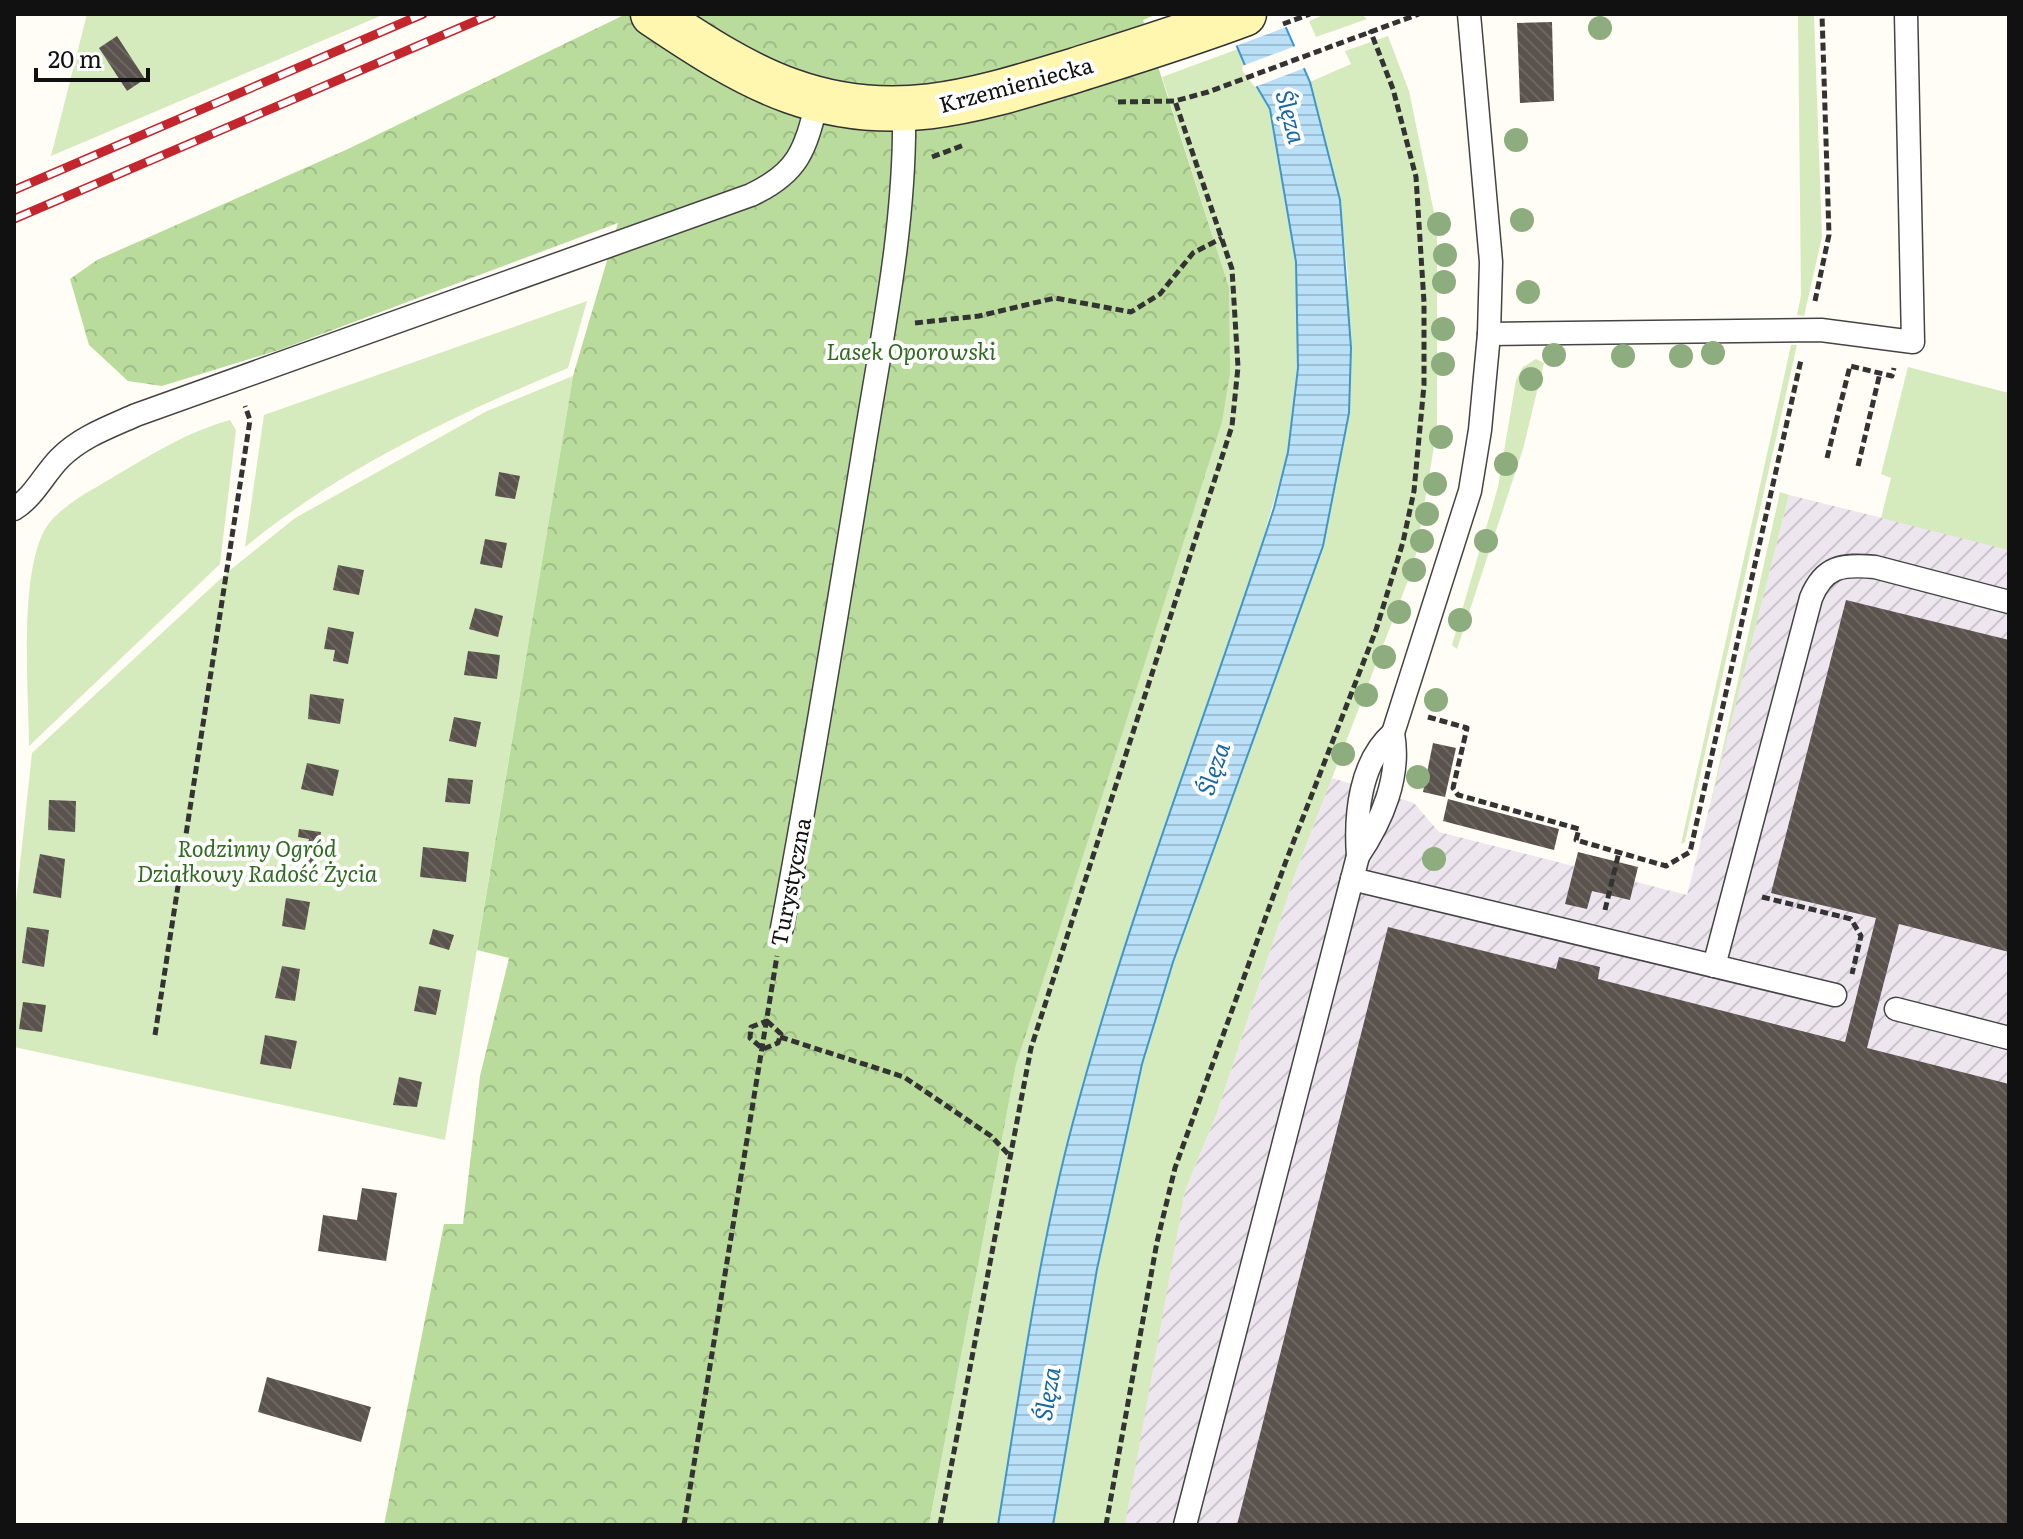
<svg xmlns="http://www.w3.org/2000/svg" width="2023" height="1539" font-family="Literata,serif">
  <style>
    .industrial { fill: url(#industrial-furrows) }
    .green { fill: #d5ebbd }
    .forest { fill: url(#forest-crowns) }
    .water { fill: url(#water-rules); stroke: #3f96cf; stroke-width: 2 }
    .pier { fill: #fffdf5 }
    .building { fill: url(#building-back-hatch) }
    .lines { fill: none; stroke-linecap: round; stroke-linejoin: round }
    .lane-casing { stroke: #444; stroke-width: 25 }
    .secondary-casing { stroke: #333; stroke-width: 47 }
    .path { stroke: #333; stroke-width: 5; stroke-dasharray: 8 4; stroke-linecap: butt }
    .lane { stroke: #fff; stroke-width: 22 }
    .secondary { stroke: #fff6b0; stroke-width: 44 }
    .rail-casing { stroke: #c4262e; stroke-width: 9 }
    .rail { stroke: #fff; stroke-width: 6; stroke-dasharray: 18; stroke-linecap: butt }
    .tree { fill: #8dad7f }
    .labels { text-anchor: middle; stroke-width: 8; stroke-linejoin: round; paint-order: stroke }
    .street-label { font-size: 22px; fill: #111; stroke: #fff }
    .park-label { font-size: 22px; font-style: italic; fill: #2f6b1f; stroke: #fff }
    .water-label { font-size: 24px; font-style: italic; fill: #1768a6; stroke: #fff }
  </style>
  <defs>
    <pattern id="industrial-furrows" width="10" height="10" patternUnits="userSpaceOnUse" patternTransform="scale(2)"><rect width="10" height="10" fill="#eee6ef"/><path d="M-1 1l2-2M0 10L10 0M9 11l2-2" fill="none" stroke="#cbc4cc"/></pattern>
    <pattern id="forest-crowns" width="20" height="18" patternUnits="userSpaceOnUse" patternTransform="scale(2)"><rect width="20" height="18" fill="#b9dc9c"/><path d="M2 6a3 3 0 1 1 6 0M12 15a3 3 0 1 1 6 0" fill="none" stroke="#9ebc85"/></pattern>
    <pattern id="water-rules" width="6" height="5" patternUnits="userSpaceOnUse" patternTransform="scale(2)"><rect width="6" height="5" fill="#b9e0f7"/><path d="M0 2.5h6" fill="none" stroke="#9ebfd3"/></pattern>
    <pattern id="building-back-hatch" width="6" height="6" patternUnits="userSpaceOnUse" patternTransform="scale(2)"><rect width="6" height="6" fill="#5a524d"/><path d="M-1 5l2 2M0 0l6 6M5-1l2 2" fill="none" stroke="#6d6662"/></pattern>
  </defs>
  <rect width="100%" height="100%" fill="#fffdf5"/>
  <!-- industrial -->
  <path class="industrial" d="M1789,495L2009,549V1525H1124L1185,1191L1217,1113L1297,869L1332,778L1414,803L1439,832L1687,895Z"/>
  <!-- green -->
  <g class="green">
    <path d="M87,14H385L51,156Z"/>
    <path d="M1326,14H1361L1367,19L1316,37L1309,21Z"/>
    <path d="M1798,14H1814L1822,237L1804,316L1797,315L1801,296Z"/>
    <path d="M1388,36L1409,91L1437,227V429L1414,565L1297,869L1217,1113L1185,1191L1125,1525H1053C1079,1371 1099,1212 1143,1061C1193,886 1261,717 1323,546L1349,413L1348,276L1340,200L1310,82L1351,64L1345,51Z"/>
    <path d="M1238,49L1270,109L1296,262L1298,368L1288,452L1249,587L1100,1025L1029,1336L998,1525H929L1016,1065L1229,287L1162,77Z"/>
    <path d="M587,301L568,368C455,415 340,469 245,547L264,415Z"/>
    <path d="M1791,345H1797L1685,842L1681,844Z"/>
    <path d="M1536,359L1544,363L1523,449L1457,649L1452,645L1498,487L1516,380L1523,367Z"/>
    <path d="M1908,367L2009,393V550L1881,518L1891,478L1881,474Z"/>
    <path d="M573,376L445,1140L14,1047V920L32,753L229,571L295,518L487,411Z"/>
    <path d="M230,420L236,430L220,564L29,746C29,693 17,562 50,522C68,501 96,488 120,473C155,452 190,431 230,420Z"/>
    <path d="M1780,492L1789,495L1709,810Z"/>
  </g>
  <!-- forest -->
  <path class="forest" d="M626,14H1157L1143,20L1229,287L1230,373L1222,422L1016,1065L929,1525H384L444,1224H463L480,1076L509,958L477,950L573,376L618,223L282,349L162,386L128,381L89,345L70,279L97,260L348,149Z"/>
  <!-- water -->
  <path class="water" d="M1223,14H1280L1310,82L1340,200L1351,348L1349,413L1323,546L1173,962L1142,1064L1097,1269L1053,1525H998C1020,1391 1038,1253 1073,1122C1128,914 1208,712 1274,508L1288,452L1298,368L1296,262L1270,109L1247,70Z"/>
  <!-- pier -->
  <g class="pier">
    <path d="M1219,14H1285L1289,26L1233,47Z"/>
    <path d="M1298,45L1307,67L1255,87L1243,72L1242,66Z"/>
  </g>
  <!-- building -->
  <g class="building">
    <path d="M1552,22L1554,101L1520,103L1517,23Z"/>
    <path d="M117,36L145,79L127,91L99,48Z"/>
    <path d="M499,472L520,476L515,499L495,496Z"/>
    <path d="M485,539L507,543L502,568L480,564Z"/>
    <path d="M338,565L364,570L359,595L333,590Z"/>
    <path d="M1846,600L2009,640V952L1899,924L1867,1048L2009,1084V1525H1237L1388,927L1556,969L1559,957L1600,967L1598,979L1845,1042L1876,918L1771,893Z"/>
    <path d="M475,608L503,616L498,637L469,629Z"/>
    <path d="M328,627L354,632L348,664L333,661L335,650L324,649Z"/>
    <path d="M468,651L500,655L497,679L464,675Z"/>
    <path d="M310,694L344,699L340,724L308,719Z"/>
    <path d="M454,717L481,722L476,747L449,741Z"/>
    <path d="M1433,743L1456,748L1445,797L1423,792Z"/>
    <path d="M307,763L339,770L333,796L301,789Z"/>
    <path d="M448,778L473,780L470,804L445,802Z"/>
    <path d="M1448,799L1559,829L1554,850L1443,821Z"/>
    <path d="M49,800L76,801L75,832L48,830Z"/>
    <path d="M299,829L321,832L315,870L304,869L309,839L298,837Z"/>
    <path d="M423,847L469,852L466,882L420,877Z"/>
    <path d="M1578,852L1638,867L1630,900L1592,891L1587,909L1565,904Z"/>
    <path d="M40,854L65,859L61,898L33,893Z"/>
    <path d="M286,898L310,902L305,930L282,926Z"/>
    <path d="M27,927L49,930L44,967L22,963Z"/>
    <path d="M433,929L454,935L449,950L429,944Z"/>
    <path d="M282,966L300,969L295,1001L275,998Z"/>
    <path d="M419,986L441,990L436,1015L414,1011Z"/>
    <path d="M23,1002L46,1005L42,1032L19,1029Z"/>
    <path d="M265,1035L297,1041L291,1069L260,1064Z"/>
    <path d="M399,1077L422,1082L417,1107L393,1105Z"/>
    <path d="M362,1188L397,1193L386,1261L318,1251L323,1215L357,1220Z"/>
    <path d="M267,1377L371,1407L361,1442L258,1412Z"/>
  </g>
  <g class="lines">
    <!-- lane casing -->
    <g class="lane-casing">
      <g id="lane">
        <path d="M1489,334L1821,330L1913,342L1906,14"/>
        <path d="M14,509C34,497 44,474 60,458C81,437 109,427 136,415L751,195C800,172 805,149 818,99"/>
        <path d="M1358,856C1382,821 1401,776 1393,733L1470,491L1480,430L1489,334L1491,262L1469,14"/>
        <path d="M1352,879L1835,995"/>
        <path d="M782,928C812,770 837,612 863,454C881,341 906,226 904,111"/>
        <path d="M1714,966L1811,598C1824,566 1842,564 1875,567L2009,602"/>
        <path d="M1896,1009L2009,1038"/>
        <path d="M1185,1525L1358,856C1355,814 1360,762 1393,733"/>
      </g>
    </g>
    <!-- secondary casing -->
    <g class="secondary-casing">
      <path id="secondary" d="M653,14C696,43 743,74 791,91C894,128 977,100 1076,70C1133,52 1188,35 1244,14"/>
    </g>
    <!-- path -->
    <g class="path">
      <path d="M1283,24L1310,14"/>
      <path d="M1118,102L1175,101L1208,92L1419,14"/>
      <path d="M932,157L964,145"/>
      <path d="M1815,301L1829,235L1822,14"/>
      <path d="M915,323L979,316L1055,298L1131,312L1160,294L1193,253L1222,238"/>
      <path d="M1827,458L1850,366L1892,376L1894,368"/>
      <path d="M1858,466L1880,373"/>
      <path d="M1428,717L1467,728L1453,788L1458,795L1579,829L1576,840L1666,866L1690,852L1801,360"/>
      <path d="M1762,897L1851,919L1861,936L1852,974"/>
      <path d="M1605,910L1619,852"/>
      <path d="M767,1021L781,1034L778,1043L763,1049L750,1038L751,1027Z"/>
      <path d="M155,1035L250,420L245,406"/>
      <path d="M780,1037L904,1077L991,1136L1010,1156"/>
      <path d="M684,1525L777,956"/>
      <path d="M940,1525L1031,1048L1232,426L1238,367L1232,269L1175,101"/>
      <path d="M1106,1525L1157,1242L1175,1168L1286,861L1376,630L1403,542L1414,491L1424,385V302L1416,177L1393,89L1370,30"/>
    </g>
    <!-- lane -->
    <use href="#lane" class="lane"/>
    <!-- secondary -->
    <use href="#secondary" class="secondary"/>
    <!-- rail casing -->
    <g class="rail-casing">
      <g id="rail">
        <path d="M14,190L423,14"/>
        <path d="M14,219L492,14"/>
      </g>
    </g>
    <!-- rail -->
    <use href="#rail" class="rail"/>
  </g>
  <!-- trees -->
  <g class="tree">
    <circle cx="1600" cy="28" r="12"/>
    <circle cx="1516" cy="140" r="12"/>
    <circle cx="1522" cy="220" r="12"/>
    <circle cx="1439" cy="224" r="12"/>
    <circle cx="1445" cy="255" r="12"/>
    <circle cx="1444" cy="282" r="12"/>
    <circle cx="1528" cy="292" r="12"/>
    <circle cx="1443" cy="329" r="12"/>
    <circle cx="1713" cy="353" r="12"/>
    <circle cx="1554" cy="355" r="12"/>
    <circle cx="1623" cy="356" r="12"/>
    <circle cx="1681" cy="356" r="12"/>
    <circle cx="1443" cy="364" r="12"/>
    <circle cx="1531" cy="379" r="12"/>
    <circle cx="1441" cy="437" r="12"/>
    <circle cx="1506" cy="464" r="12"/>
    <circle cx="1435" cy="484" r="12"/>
    <circle cx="1427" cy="514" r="12"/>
    <circle cx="1422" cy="541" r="12"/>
    <circle cx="1486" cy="541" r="12"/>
    <circle cx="1414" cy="570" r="12"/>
    <circle cx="1399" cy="612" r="12"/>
    <circle cx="1460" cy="620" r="12"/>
    <circle cx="1384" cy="657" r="12"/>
    <circle cx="1366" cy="695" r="12"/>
    <circle cx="1436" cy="700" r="12"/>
    <circle cx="1343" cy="754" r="12"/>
    <circle cx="1418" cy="777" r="12"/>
    <circle cx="1434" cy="859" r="12"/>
  </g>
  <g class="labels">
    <!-- street labels -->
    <g class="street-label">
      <text transform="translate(1016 85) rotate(-15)" y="8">Krzemieniecka</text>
      <text transform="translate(791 882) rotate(-79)" y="8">Turystyczna</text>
    </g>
    <!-- park labels -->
    <g class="park-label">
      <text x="911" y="360">Lasek Oporowski</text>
      <text x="257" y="857">Rodzinny Ogród<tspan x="257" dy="25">Działkowy Radość Życia</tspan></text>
    </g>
    <!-- water labels -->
    <g class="water-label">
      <text transform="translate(1290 117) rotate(75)" y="8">Ślęza</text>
      <text transform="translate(1214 769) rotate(-71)" y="8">Ślęza</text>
      <text transform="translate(1048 1394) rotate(-80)" y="8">Ślęza</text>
    </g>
  </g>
  <!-- border -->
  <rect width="2023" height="1539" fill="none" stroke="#111111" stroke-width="32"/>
  <!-- scale -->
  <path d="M36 68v12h112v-12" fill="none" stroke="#111111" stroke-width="4"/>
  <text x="48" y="68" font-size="24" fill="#111111" stroke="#ffffff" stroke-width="6" paint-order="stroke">20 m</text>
</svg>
